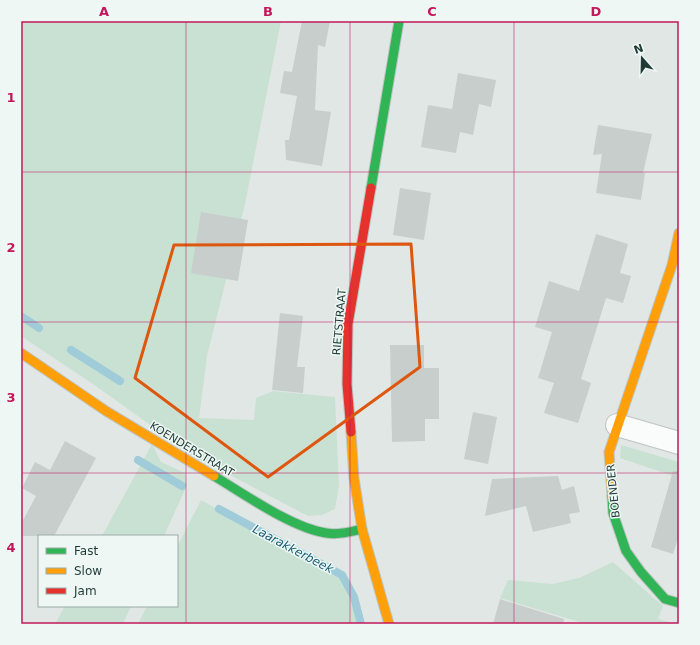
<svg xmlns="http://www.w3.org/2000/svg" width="700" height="645" font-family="'DejaVu Sans',sans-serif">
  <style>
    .green { fill: #c9e1d2 }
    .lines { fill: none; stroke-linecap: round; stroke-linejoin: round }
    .stream { stroke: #9fccd8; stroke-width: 8 }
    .building { fill: #c8cecc }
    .street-casing { stroke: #bec4c2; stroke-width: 24 }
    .fast-casing { stroke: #bdc5c2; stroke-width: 11 }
    .slow-casing { stroke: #bdc5c2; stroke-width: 11 }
    .jam-casing { stroke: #bdc5c2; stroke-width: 11 }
    .street { stroke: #fafbfb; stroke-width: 22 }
    .fast { stroke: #30b455; stroke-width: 9 }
    .slow { stroke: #ff9f0a; stroke-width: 9 }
    .jam { stroke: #e5322d; stroke-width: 9 }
    .marked { fill: none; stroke: #de570e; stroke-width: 3; stroke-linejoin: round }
    .grid { fill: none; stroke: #c2185b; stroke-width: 1; stroke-opacity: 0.55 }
    .labels { text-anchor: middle; stroke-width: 3; stroke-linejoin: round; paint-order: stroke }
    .street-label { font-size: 11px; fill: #1f3a35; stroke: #eef7f3 }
    .water-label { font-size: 12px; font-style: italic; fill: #186077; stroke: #eef7f3 }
    .neatline { fill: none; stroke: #c2185b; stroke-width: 1.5 }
    .grid-label { font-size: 13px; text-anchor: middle; font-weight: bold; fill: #c2185b }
  </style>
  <rect width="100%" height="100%" fill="#e1e7e5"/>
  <!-- green -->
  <g class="green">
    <path d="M21,21H281L245,204L207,356L199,418L254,420L256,398L273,391L335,397L339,485L335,509L322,515L308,516L195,457L93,384L21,336Z"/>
    <path d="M152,444L161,462L185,473L187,485L164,536H102Z"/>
    <path d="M621,445L679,462V478L620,458Z"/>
    <path d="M201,500L342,578L360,615L363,624H138L147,606H177V547Z"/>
    <path d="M613,562L663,606L658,619L677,624H586L500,598L508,580L552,584L579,578Z"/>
    <path d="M65,606H131L123,624H55Z"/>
  </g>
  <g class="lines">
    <!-- stream -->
    <g class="stream">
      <path d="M21,316L39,328"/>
      <path d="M71,350L120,381"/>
      <path d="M138,460L182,486"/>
      <path d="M219,509L342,575L354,597L361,624"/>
    </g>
  </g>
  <!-- building -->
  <g class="building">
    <path d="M302,21H330L325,47L318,45L315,110L331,112L322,166L286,160L285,140H289L297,96L280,93L284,71L292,72Z"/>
    <path d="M458,73L496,80L491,107L479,104L473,135L460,132L456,153L421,147L428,105L452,109Z"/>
    <path d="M598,125L652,134L643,173H645L641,200L596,193L602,154L593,155Z"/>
    <path d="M400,188L431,193L424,240L393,235Z"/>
    <path d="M201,212L248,220L238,281L191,273Z"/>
    <path d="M596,234L628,244L620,273L631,276L623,303L606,298L581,379L591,383L578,423L544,413L554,383L538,378L552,332L535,327L549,281L579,291Z"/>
    <path d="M280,313L303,316L297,367H305L303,393L272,390Z"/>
    <path d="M390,345H424V368H439V419H425V441L392,442Z"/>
    <path d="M473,412L497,417L488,464L464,459Z"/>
    <path d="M65,441L96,458L54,536H21V524L36,496L22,488L35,462L50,470Z"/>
    <path d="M673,471H679V535L673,554L651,547Z"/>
    <path d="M558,476L562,490L574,486L580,512L569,514L571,523L533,532L526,506L485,516L492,479Z"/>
    <path d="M500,599L564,619L563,624H493Z"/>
  </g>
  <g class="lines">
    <!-- street casing -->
    <g class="street-casing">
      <path id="street" d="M617,425L679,443"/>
    </g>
    <!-- fast casing -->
    <g class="fast-casing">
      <g id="fast">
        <path d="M371,188L399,21"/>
        <path d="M214,476C244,494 292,528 326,533C338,535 350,532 362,529"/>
        <path d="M612,496L613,513L626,551L641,572L665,599L679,603"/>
      </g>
    </g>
    <!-- slow casing -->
    <g class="slow-casing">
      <g id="slow">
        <path d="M21,353L106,411L214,476"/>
        <path d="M351,432L354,478L362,529L389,624"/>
        <path d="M612,496L609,452L672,265L679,233"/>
      </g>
    </g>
    <!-- jam casing -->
    <g class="jam-casing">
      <path id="jam" d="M351,432L347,384L348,324L371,188"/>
    </g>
    <!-- street -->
    <use href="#street" class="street"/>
    <!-- fast -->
    <use href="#fast" class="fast"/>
    <!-- slow -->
    <use href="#slow" class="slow"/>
    <!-- jam -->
    <use href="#jam" class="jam"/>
  </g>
  <!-- marked area -->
  <path class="marked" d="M411,244L420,367L268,477L135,378L174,245Z"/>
  <!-- grid -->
  <path class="grid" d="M186,21V624M350,21V624M514,21V624M21,172H679M21,322H679M21,473H679"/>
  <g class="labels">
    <!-- street labels -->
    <g class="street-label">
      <text transform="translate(339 322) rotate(-85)" y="4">RIETSTRAAT</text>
      <text transform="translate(192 449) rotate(31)" y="4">KOENDERSTRAAT</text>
      <text transform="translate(613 491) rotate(-96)" y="4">BOENDER</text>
    </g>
    <!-- water labels -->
    <g class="water-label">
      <text transform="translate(293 549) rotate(28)" y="4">Laarakkerbeek</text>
    </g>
  </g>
  <!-- border -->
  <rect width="700" height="645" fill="none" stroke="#eef7f3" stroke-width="44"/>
  <!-- legend -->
  <rect x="38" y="535" width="140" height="72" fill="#eef7f3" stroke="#9baba7"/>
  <rect x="46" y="548" width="20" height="6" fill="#30b455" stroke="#9baba7"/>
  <text x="74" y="555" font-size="12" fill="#1f3a35">Fast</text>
  <rect x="46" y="568" width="20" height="6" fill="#ff9f0a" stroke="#9baba7"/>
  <text x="74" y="575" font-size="12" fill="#1f3a35">Slow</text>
  <rect x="46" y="588" width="20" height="6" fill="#e5322d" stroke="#9baba7"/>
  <text x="74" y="595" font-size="12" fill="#1f3a35">Jam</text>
  <!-- north arrow -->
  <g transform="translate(642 58) rotate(340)" stroke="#eef7f3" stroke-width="3" paint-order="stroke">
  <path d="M0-3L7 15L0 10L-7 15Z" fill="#1f3a35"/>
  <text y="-6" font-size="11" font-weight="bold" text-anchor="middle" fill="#1f3a35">N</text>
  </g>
  <rect x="22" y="22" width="656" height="601" class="neatline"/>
  <g class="grid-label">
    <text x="104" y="16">A</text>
    <text x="268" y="16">B</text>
    <text x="432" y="16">C</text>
    <text x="596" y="16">D</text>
    <text x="11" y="102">1</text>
    <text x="11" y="252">2</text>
    <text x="11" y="402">3</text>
    <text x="11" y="552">4</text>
  </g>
</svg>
